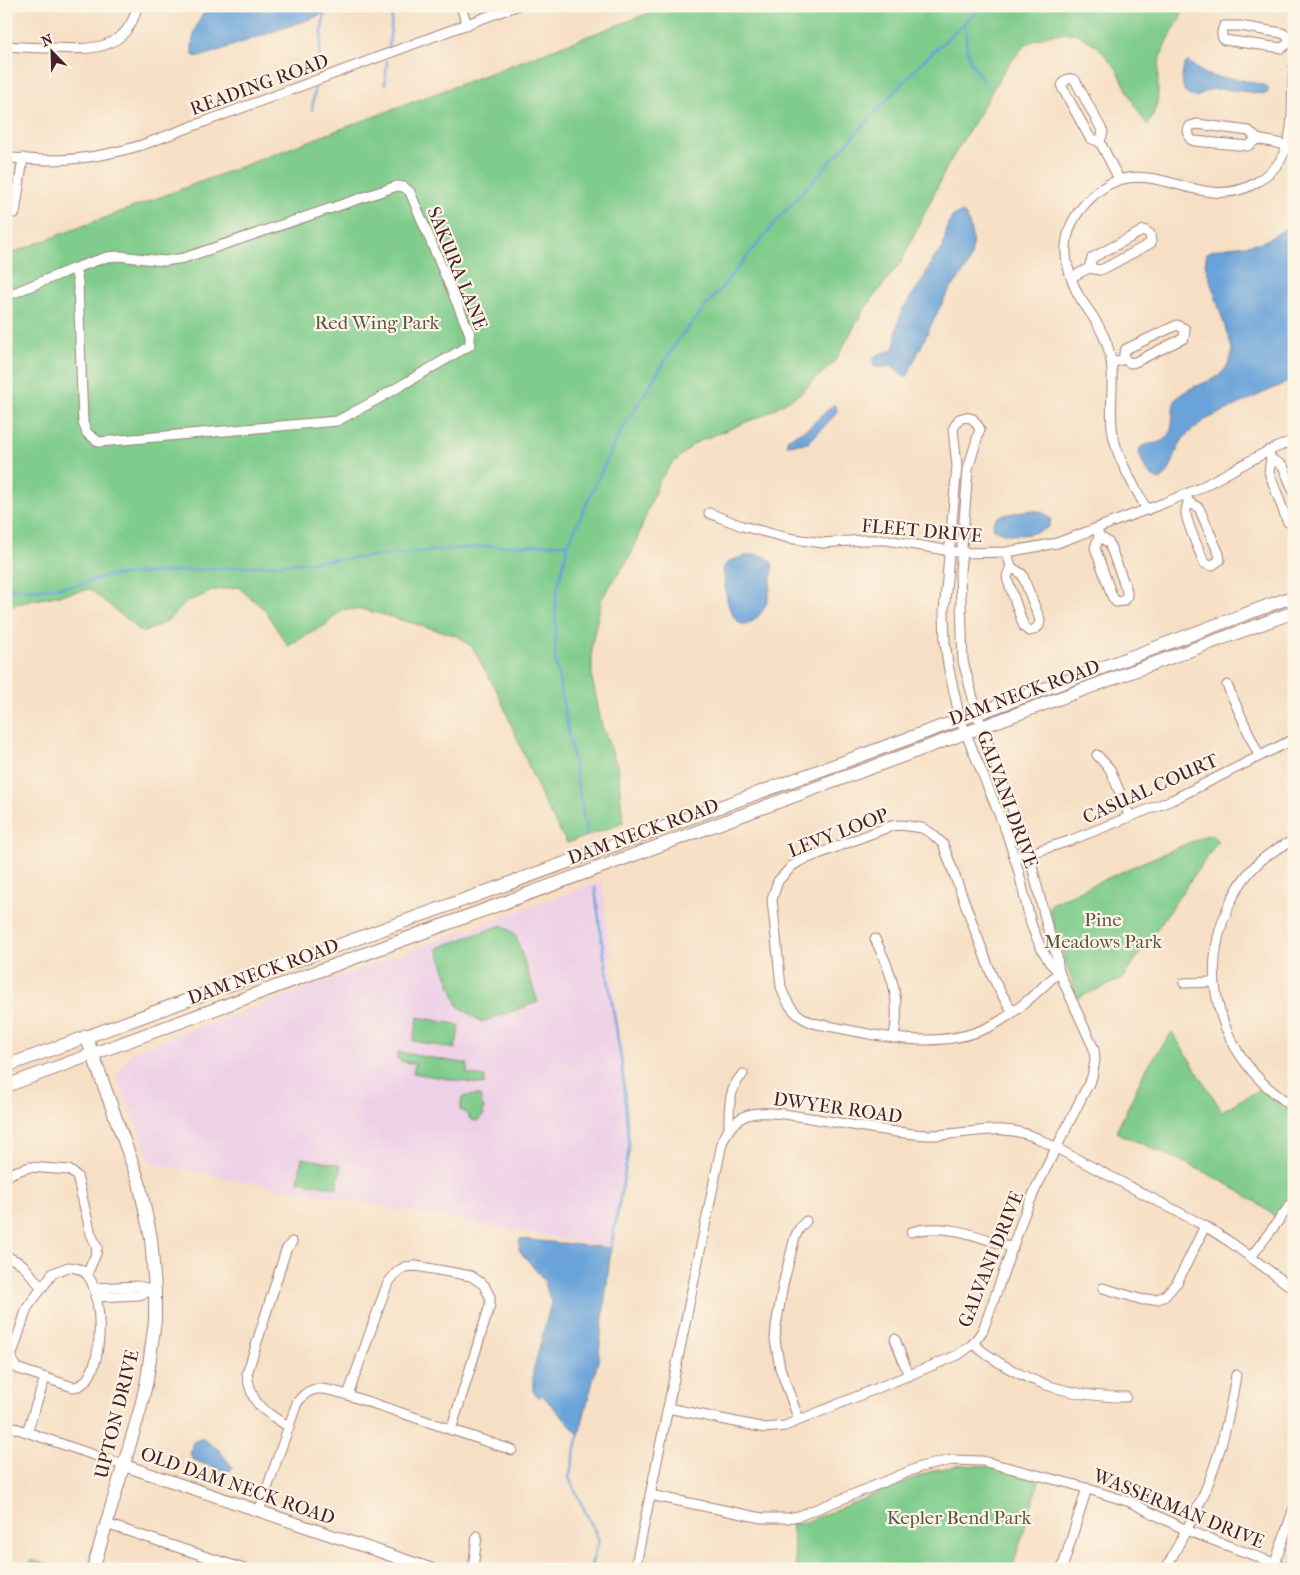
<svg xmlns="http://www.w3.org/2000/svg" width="1300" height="1575" font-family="'IM FELL French Canon',serif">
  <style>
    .built { fill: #eed0e7 }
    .green { fill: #7fcc8c; stroke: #64765c }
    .water { fill: #69a3d9; stroke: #5a6182 }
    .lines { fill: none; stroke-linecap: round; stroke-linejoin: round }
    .stream { stroke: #69a3d9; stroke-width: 2.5 }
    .minor-casing { stroke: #a07f78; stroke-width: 11 }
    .tertiary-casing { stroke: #a07f78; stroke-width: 13 }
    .secondary-casing { stroke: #a07f78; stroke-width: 14 }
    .minor { stroke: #fff; stroke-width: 9 }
    .tertiary { stroke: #fff; stroke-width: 11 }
    .secondary { stroke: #fff; stroke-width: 12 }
    .labels { text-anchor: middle; stroke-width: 4.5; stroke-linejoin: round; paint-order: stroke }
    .street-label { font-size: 19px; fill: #4a1f2b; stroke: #fcf5e5 }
    .park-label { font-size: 19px; fill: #5a5348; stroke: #fcf5e5 }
  </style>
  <rect width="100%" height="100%" fill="#fcf5e5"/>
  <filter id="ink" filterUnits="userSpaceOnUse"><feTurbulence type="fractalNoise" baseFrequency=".02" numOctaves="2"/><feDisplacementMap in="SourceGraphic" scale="10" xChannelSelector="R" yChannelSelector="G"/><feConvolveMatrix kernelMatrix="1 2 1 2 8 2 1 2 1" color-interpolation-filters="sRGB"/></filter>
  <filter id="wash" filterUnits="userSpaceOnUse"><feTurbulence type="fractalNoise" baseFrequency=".0096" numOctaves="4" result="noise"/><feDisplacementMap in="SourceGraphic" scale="20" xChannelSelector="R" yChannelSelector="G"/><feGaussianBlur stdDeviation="1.12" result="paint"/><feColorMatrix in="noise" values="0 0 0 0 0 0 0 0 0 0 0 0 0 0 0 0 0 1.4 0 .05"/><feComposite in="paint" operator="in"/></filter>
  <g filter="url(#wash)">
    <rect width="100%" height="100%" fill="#f6dfc4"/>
    <!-- built -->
    <path class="built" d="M602,881L622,1064L629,1149L611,1248L257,1184L151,1163L117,1075L131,1052Z"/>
    <!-- green -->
    <g class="green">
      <path d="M668,6H1185C1179,26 1163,42 1159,64C1155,89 1164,100 1147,125L1135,106L1117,69L1097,46L1076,33L1051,34L1026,44L1005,69L947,167L901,262L863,311L835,361L802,392L766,414L695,443L671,465L659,481L631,555L602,598L592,643V678L602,726L618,768L623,823L567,843L545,805L498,693L472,647L458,636L398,619L366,610L342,609L327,624L288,646L264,609L238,587L215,590L187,602L167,621L143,633L90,589L6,606V255Z"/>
      <path d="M1210,834L1218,841L1122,979L1077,998L1049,909L1051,904L1141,863Z"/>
      <path d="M502,925L515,934L538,1002L481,1022L458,1006L437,948Z"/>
      <path d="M418,1017L460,1025L455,1049L413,1041Z"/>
      <path d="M1172,1032L1222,1111L1259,1089L1294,1114V1191L1275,1217C1230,1178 1169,1157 1116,1132L1146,1069Z"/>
      <path d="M398,1052L468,1064L467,1074L485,1077L484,1085L413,1073L415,1064L400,1061V1059L396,1058Z"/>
      <path d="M479,1095L481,1097V1104L484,1107L483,1116L477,1121L471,1120L465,1112L460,1110L462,1098L465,1096Z"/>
      <path d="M302,1158L341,1165L337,1188L298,1181Z"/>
      <path d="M961,1465L984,1466L1040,1478L1012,1569H801L796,1566L791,1523H802L816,1518L934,1470Z"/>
      <path d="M31,1560L65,1569H31Z"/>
    </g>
    <!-- water -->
    <g class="water">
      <path d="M214,6L287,7L323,9L325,12L316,17L200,57L194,56C188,48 197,20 204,13C207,9 210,8 214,6Z"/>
      <path d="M1189,62C1210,80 1212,76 1237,79C1246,81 1255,83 1264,85L1268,88V92L1265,94C1255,93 1217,87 1209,90C1200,93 1197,103 1185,92C1181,82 1181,72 1186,63Z"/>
      <path d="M963,212C972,224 975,245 970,260C965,274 952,285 945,298C933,319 924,342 913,363C910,368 911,373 906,377L903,376L891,366L879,368L874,366L873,358C879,352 889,353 895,347L896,331L902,310L922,281L935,256L943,248L948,223L953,216Z"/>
      <path d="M1294,222V379L1205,420C1196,427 1187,433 1181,442C1173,455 1173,472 1160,480C1146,477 1142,461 1138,450C1145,441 1159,446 1166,438C1178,427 1167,405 1180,395C1203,378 1228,384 1232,349L1205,264L1207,253C1219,245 1248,247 1264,241C1274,237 1285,228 1294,222Z"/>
      <path d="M833,405L836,406L837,410L835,415L808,443L787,445V439L808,428Z"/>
      <path d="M1028,510C1038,511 1045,511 1051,520L1049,527C1032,536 1011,538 994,529L993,523L999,516Z"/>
      <path d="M748,555C755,555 764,554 770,560C775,565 772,573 771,579C770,585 770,592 768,598C764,614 744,638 732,614C725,601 725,582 723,568L729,561Z"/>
      <path d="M520,1239L611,1248L598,1361L579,1435L542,1395L539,1398L533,1391V1372L551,1303L544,1280L519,1250Z"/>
      <path d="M202,1438L219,1450L233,1468L230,1471L214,1468L192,1459L190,1452L193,1442Z"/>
    </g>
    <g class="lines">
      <!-- stream -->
      <g class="stream">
        <path d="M964,25L966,28C965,54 969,61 984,82"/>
        <path d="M389,47L393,6"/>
        <path d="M317,74L325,6"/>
        <path d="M385,84L387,61"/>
        <path d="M312,110L315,88"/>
        <path d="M6,587L32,590L79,585L107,576L285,564L477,547L568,544"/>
        <path d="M587,836L555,659L556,595L568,544L617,438L678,340L785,211L921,63L983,6"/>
        <path d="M595,888L601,936L622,1064L629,1149L611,1248"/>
        <path d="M579,1435L569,1478L599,1540L590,1569"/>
      </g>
    </g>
  </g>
  <g filter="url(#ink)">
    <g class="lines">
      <!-- minor casing -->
      <g class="minor-casing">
        <g id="minor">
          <path d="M461,6L467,25"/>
          <path d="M1290,42L1287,36L1282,33L1240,26H1224C1221,32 1221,35 1224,40L1282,48L1290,42L1294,43"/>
          <path d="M6,46C22,47 37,48 53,48C90,50 128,51 137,6"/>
          <path d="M1257,139L1248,146L1194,141L1190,139L1188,130L1190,126L1197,124L1249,131L1257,139L1287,145"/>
          <path d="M1100,142L1090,138L1062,87C1063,80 1068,77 1075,80L1103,132L1100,142L1119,179"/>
          <path d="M6,158C21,158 35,160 49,160C82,160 112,154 142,145L516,6"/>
          <path d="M15,213L23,158"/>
          <path d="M1072,277L1089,268L1100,270L1105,268L1151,243L1150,234L1144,230L1092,258L1089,268"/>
          <path d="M6,296L75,268L107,257L119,256L164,261L184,258L397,186L404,187L410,192L470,334V345L378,399L337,421L99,442L87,433L83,423L78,283L75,268"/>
          <path d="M1112,363L1124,359L1130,363L1135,362L1184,338L1185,329L1177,325L1126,349L1124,353V359"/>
          <path d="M1268,451L1271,459L1269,472L1286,518L1288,522L1294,524"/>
          <path d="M1271,459L1283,466L1294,492"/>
          <path d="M1186,495C1191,506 1185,504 1186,514C1188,527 1199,549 1204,563L1211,566L1220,560L1219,554L1199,508L1189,502"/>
          <path d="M1147,510C1133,483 1115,457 1112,427C1109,397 1117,374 1107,344C1102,331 1095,319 1087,308C1084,303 1079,298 1077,292C1073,285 1070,275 1068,267C1063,248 1067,226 1080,210C1139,133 1195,221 1257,182C1267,175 1278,167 1283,155C1297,129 1290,94 1294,66"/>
          <path d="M709,513L742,526L788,538L823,543L863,540H887L962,553L1007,552L1057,543L1164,503L1198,489L1268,451L1294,440"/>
          <path d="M1097,529L1099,536L1109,543L1127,591V596L1123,601L1116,602L1112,596L1095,548L1099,536"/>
          <path d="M1007,552L1011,567L1007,577L1008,581L1024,627L1029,631C1035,630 1040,627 1040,620L1022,574L1011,567"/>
          <path d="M1227,685L1259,756"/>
          <path d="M1097,755L1110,769L1130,817"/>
          <path d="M1294,841C1264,852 1243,875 1230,903C1201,966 1213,1031 1261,1081C1271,1091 1283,1099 1294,1108"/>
          <path d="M1015,858L1069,841L1172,800L1294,739"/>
          <path d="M875,939C892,973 901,998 894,1037"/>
          <path d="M1184,983L1214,982"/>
          <path d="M1013,1012L1001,993L992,976L943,844L931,833L922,828L901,825L891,826L800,861L792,866L778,881L772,899L781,987C787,1005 795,1016 813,1023C873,1034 943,1056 1000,1021C1022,1008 1040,989 1059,972"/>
          <path d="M729,1129C729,1110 728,1088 743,1074"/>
          <path d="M6,1177L14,1172L30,1167L69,1170L77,1176L91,1234L97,1247L96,1254L87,1274"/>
          <path d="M911,1232C946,1222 980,1237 1013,1248"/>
          <path d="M6,1256L22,1264L42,1288"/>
          <path d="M1251,1257L1294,1200"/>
          <path d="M68,1267C76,1267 83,1269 88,1276C104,1295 106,1386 73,1387L16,1368L12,1360V1354L27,1308L53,1273Z"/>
          <path d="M94,1288L138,1286L155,1290"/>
          <path d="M1103,1288L1143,1300L1158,1299L1165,1296L1178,1281L1205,1226"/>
          <path d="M95,1297L139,1295L154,1290"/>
          <path d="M895,1339L909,1376"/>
          <path d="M973,1344C1019,1381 1067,1397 1126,1397"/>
          <path d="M348,1395L384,1293L388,1283L398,1271L405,1267L416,1266L471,1276L484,1285L490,1297V1305L451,1430"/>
          <path d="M668,1408L765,1428L785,1426L958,1355L973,1344L983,1330L1024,1215L1036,1188L1092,1077L1095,1060L1094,1049L1059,972L1050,963L1040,946L1031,924L1018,869L1006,831L960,719L948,665L945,642L944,612L957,466L953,429L959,419L966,417L973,419L980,429L968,469L960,573L963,661L977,713L1029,854L1047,926L1057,957L1059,972"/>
          <path d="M799,1420L780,1368L775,1340L776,1326L783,1285L795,1237L799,1229L806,1221"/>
          <path d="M6,1425L123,1465"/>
          <path d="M289,1427C263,1410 252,1407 247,1374L286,1250L292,1242"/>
          <path d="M27,1432L45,1378"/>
          <path d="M650,1495L762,1518H787L799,1516L847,1497L920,1467L952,1460L982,1461L1072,1484L1130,1502L1186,1530L1290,1569"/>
          <path d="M259,1511L297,1403C311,1382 327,1389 348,1395L512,1450"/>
          <path d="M106,1524L244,1569"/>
          <path d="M1275,1563L1294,1508"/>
          <path d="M473,1569L477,1536"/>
          <path d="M635,1569L722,1143C728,1127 740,1114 758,1113C775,1111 794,1116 810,1118C849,1124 888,1133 927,1135C968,1136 998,1120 1039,1139L1205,1226L1230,1242L1294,1289"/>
          <path d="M1062,1569L1087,1488"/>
          <path d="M1166,1569C1176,1548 1188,1528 1198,1507C1218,1465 1229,1421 1236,1375"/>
        </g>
      </g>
      <!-- tertiary casing -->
      <g class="tertiary-casing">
        <path id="tertiary" d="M123,1465L431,1569"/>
      </g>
      <!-- secondary casing -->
      <g class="secondary-casing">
        <g id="secondary">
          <path d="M86,1036L139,1182L151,1238L155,1290V1321L147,1380L140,1410L93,1569"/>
          <path d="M6,1066L1061,683L1294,596"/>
          <path d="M6,1086L1294,612"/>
        </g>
      </g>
      <!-- minor -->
      <use href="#minor" class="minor"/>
      <!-- tertiary -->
      <use href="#tertiary" class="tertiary"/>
      <!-- secondary -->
      <use href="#secondary" class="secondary"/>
    </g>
  </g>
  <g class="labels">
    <!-- street labels -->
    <g class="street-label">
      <text transform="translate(259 84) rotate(-20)" y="7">READING ROAD</text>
      <text transform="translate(458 268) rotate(68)" y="7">SAKURA LANE</text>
      <text transform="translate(922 530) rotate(5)" y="7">FLEET DRIVE</text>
      <text transform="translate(1024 692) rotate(-20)" y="7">DAM NECK ROAD</text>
      <text transform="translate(1150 788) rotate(-24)" y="7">CASUAL COURT</text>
      <text transform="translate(1008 799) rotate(70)" y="7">GALVANI DRIVE</text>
      <text transform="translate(643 831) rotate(-20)" y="7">DAM NECK ROAD</text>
      <text transform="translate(838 832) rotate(-21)" y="7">LEVY LOOP</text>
      <text transform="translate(263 971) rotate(-20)" y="7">DAM NECK ROAD</text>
      <text transform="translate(838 1107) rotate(8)" y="7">DWYER ROAD</text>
      <text transform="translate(990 1259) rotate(-68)" y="7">GALVANI DRIVE</text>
      <text transform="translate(116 1414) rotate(-76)" y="7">UPTON DRIVE</text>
      <text transform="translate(238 1485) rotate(19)" y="7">OLD DAM NECK ROAD</text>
      <text transform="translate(1179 1508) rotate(22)" y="7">WASSERMAN DRIVE</text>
    </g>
    <!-- park labels -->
    <g class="park-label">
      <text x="377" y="329">Red Wing Park</text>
      <text x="1103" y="926">Pine<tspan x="1103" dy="22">Meadows Park</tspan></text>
      <text x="959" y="1524">Kepler Bend Park</text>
    </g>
  </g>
  <!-- margin -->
  <rect width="1300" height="1575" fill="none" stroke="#fcf5e5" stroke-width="25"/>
  <!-- north arrow -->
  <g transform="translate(52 52) rotate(337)" stroke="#fcf5e5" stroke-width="4" paint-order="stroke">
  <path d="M0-4L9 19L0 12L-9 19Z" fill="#4a1f2b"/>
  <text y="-8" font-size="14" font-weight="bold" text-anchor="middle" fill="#4a1f2b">N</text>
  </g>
</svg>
